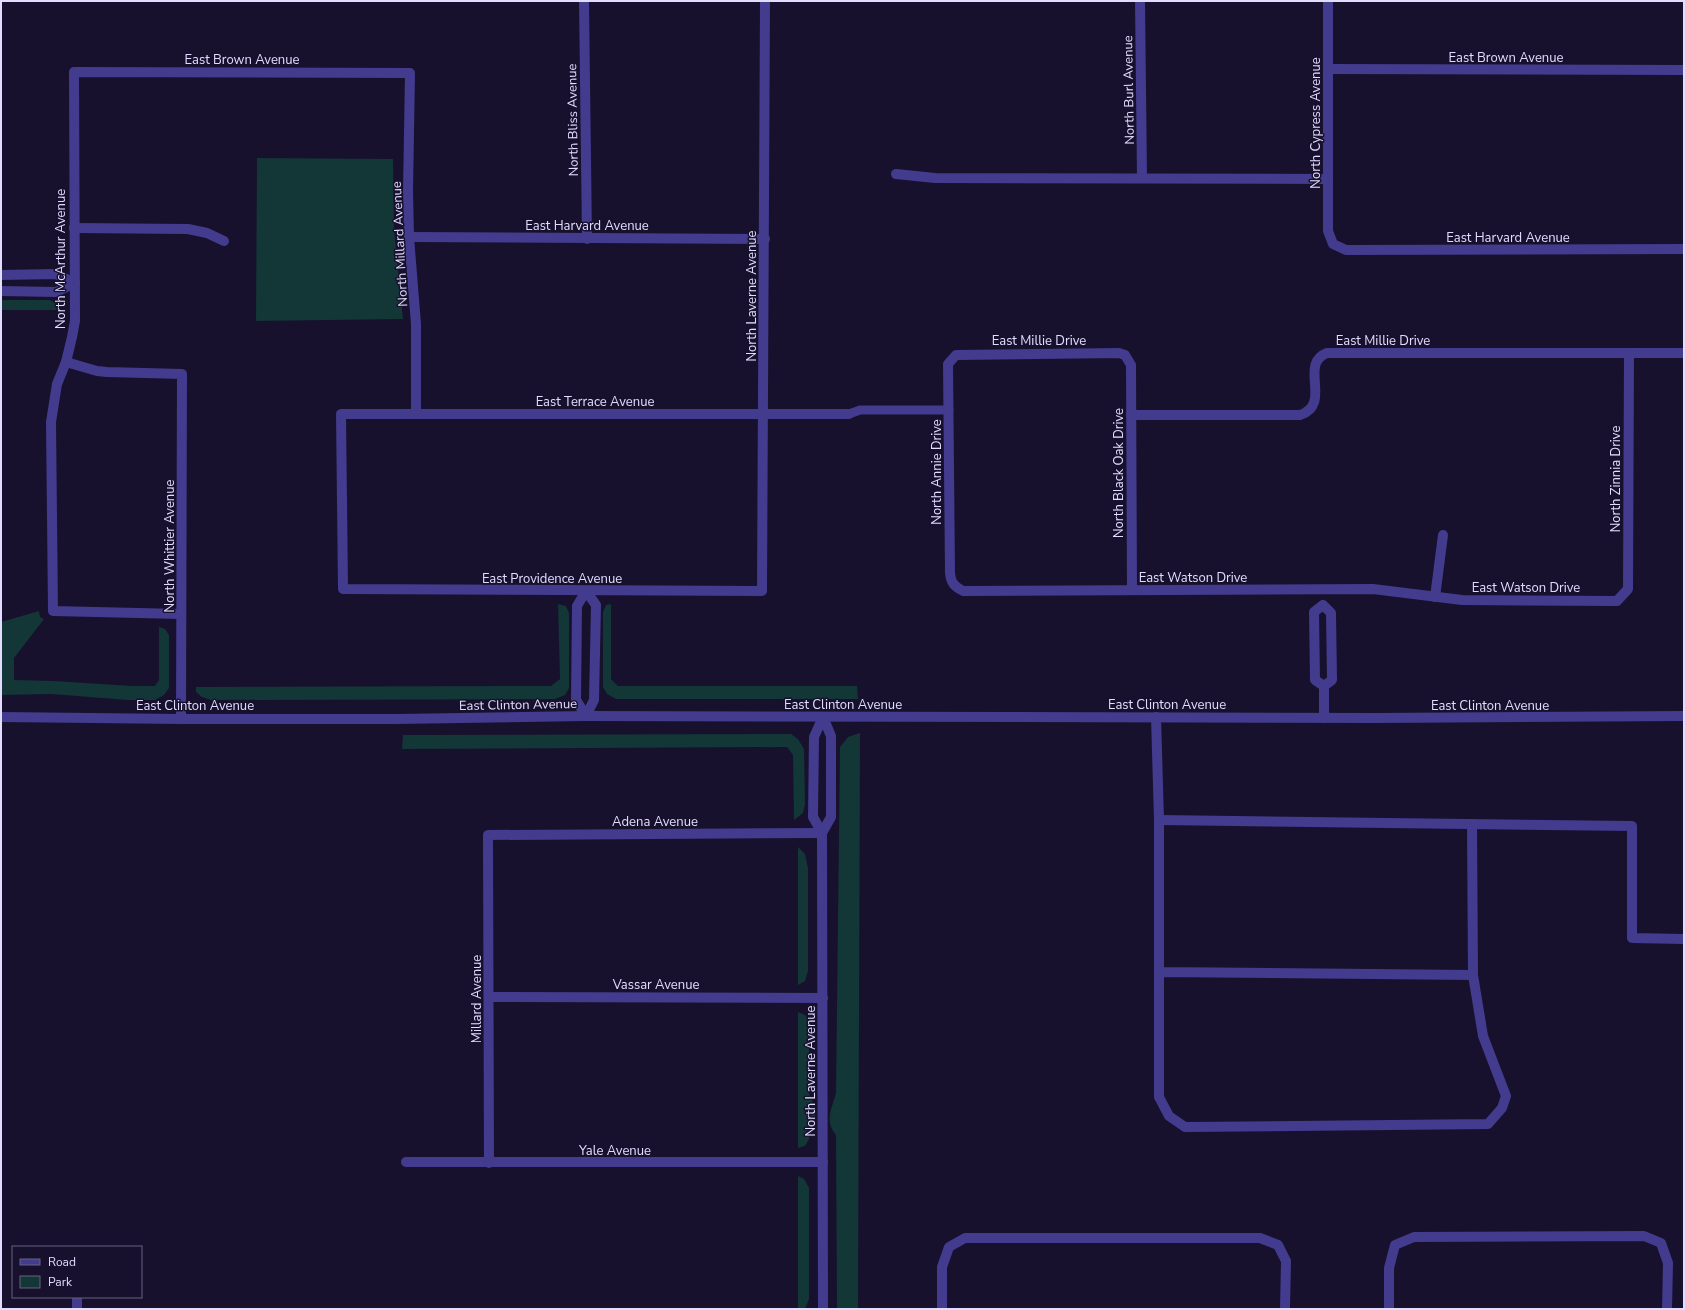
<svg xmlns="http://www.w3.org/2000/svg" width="1685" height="1310" font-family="'Nunito Sans',sans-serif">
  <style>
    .green { fill: #133637 }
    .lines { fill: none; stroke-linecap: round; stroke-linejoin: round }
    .service { stroke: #433b8d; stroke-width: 9 }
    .minor { stroke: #433b8d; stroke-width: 10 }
    .tertiary { stroke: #433b8d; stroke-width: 10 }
    .labels { text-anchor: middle; stroke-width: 3; stroke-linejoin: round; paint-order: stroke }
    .street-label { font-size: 13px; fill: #e2dcff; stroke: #17112d }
  </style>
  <rect width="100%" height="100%" fill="#17112d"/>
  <!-- green -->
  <g class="green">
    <path d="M257,158L393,159L394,229L403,319L256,321Z"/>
    <path d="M1,300H49L58,303L61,310H1Z"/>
    <path d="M558,604L566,606L569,613V688L565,695L555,699L211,700L202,697L196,692V687L551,686L560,679Z"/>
    <path d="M611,604V679L618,686H857L858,699H616L607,694L603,687V612L606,605Z"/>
    <path d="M39,611L40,617L44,619L14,658V680L54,681L132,686H155L159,680V627L165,629L169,635V688L164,695L155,700H128L51,694L1,695V622Z"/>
    <path d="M860,733L858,1309H837L836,1135C824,1120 832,1109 836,1093L840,747L848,737Z"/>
    <path d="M791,734L798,739L804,749L805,804L803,813L794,820L793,755L787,747L402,749L403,735Z"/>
    <path d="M798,847L805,854L808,868V971L805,981L798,985Z"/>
    <path d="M798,1012L805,1015L809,1022V1094L815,1107V1126L810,1132L809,1139L805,1146L798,1148Z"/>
    <path d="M798,1176L804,1179L809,1188V1299L805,1309H798Z"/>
  </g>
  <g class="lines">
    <!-- service -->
    <path class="service" d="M849,414L860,410H949"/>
    <!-- minor -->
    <g class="minor">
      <path d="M584,1L587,239"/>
      <path d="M765,1C765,198 763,395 762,591L343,589L341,414H849"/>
      <path d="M1140,1L1142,178"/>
      <path d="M1328,1V231L1333,244L1346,250L1684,249"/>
      <path d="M1328,69L1684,70"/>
      <path d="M896,174L935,178L1327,179"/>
      <path d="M74,228L188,229L207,233L224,241"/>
      <path d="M409,237L765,239"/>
      <path d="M1,275L56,274L75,283"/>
      <path d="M1,291L56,292L75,283"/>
      <path d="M66,362L97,371L107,372L182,374L181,719"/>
      <path d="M1131,415H1300C1333,404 1298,364 1327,353H1684"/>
      <path d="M1132,590L1131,365L1125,355L1119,353L956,355L948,364L950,573C951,583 954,586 963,591L1373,589L1462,600L1617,601L1628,589L1629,354"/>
      <path d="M586,591L596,605L594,700L586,716L576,700L577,606Z"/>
      <path d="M1435,597L1443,535"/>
      <path d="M1323,605L1331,613L1332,680L1324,686L1315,680L1314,612Z"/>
      <path d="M181,614L53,611L51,422L57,384L66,362L72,337L75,321L74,72L410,73L408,191L409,237L416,324V414"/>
      <path d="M1324,686V718"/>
      <path d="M823,717L814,737L813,817L822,833L823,1309"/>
      <path d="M1156,717L1159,820V1097L1169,1116L1185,1127L1488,1124L1502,1108L1506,1096L1483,1036L1473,975L1159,972"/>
      <path d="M1159,820L1632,826V938L1684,939"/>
      <path d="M1472,824L1473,975"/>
      <path d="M822,833L831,817V736L823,717"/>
      <path d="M489,997L823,998"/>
      <path d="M406,1162H823"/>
      <path d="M489,1163L488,835L822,833"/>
      <path d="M77,1297V1309"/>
      <path d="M942,1309V1267L949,1247L965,1238H1260L1278,1245L1286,1261L1285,1309"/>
      <path d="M1389,1309V1268L1395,1245L1414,1237L1644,1236L1661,1243L1668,1263L1667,1309"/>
    </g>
    <!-- tertiary -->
    <path class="tertiary" d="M1,717L181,719H396L586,716L1376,718L1684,716"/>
  </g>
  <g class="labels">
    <!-- street labels -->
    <g class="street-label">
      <text x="1506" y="62">East Brown Avenue</text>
      <text x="242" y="64">East Brown Avenue</text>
      <text transform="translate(1128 90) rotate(-91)" y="5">North Burl Avenue</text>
      <text transform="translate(572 120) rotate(-91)" y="5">North Bliss Avenue</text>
      <text transform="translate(1315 123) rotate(-90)" y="5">North Cypress Avenue</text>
      <text x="587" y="230">East Harvard Avenue</text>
      <text x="1508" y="242">East Harvard Avenue</text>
      <text transform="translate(399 244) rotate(-93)" y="5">North Millard Avenue</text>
      <text transform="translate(60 259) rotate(-90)" y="5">North McArthur Avenue</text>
      <text transform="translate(751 296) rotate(-90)" y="5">North Laverne Avenue</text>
      <text x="1039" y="345">East Millie Drive</text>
      <text x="1383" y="345">East Millie Drive</text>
      <text x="595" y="406">East Terrace Avenue</text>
      <text transform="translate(936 472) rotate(-90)" y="5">North Annie Drive</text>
      <text transform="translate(1118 473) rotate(-90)" y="5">North Black Oak Drive</text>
      <text transform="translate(1615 479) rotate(-90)" y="5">North Zinnia Drive</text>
      <text transform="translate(169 546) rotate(-90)" y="5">North Whittier Avenue</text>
      <text x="1193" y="582">East Watson Drive</text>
      <text x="552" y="583">East Providence Avenue</text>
      <text x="1526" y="592">East Watson Drive</text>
      <text transform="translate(518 704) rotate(-1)" y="5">East Clinton Avenue</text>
      <text x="843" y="709">East Clinton Avenue</text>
      <text x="1167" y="709">East Clinton Avenue</text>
      <text x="195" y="710">East Clinton Avenue</text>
      <text x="1490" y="710">East Clinton Avenue</text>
      <text x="655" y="826">Adena Avenue</text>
      <text x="656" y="989">Vassar Avenue</text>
      <text transform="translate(476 999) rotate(-90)" y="5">Millard Avenue</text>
      <text transform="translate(810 1071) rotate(-90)" y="5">North Laverne Avenue</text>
      <text x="615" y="1155">Yale Avenue</text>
    </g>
  </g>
  <!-- border -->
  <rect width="1685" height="1310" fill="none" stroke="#e2dcff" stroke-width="4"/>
  <!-- legend -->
  <rect x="12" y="1246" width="130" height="52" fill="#17112d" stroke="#686281"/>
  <rect x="20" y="1259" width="20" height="6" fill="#433b8d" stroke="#686281"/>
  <text x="48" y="1266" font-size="12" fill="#e2dcff">Road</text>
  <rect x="20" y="1276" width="20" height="12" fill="#133637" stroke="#686281"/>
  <text x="48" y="1286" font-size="12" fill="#e2dcff">Park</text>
</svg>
